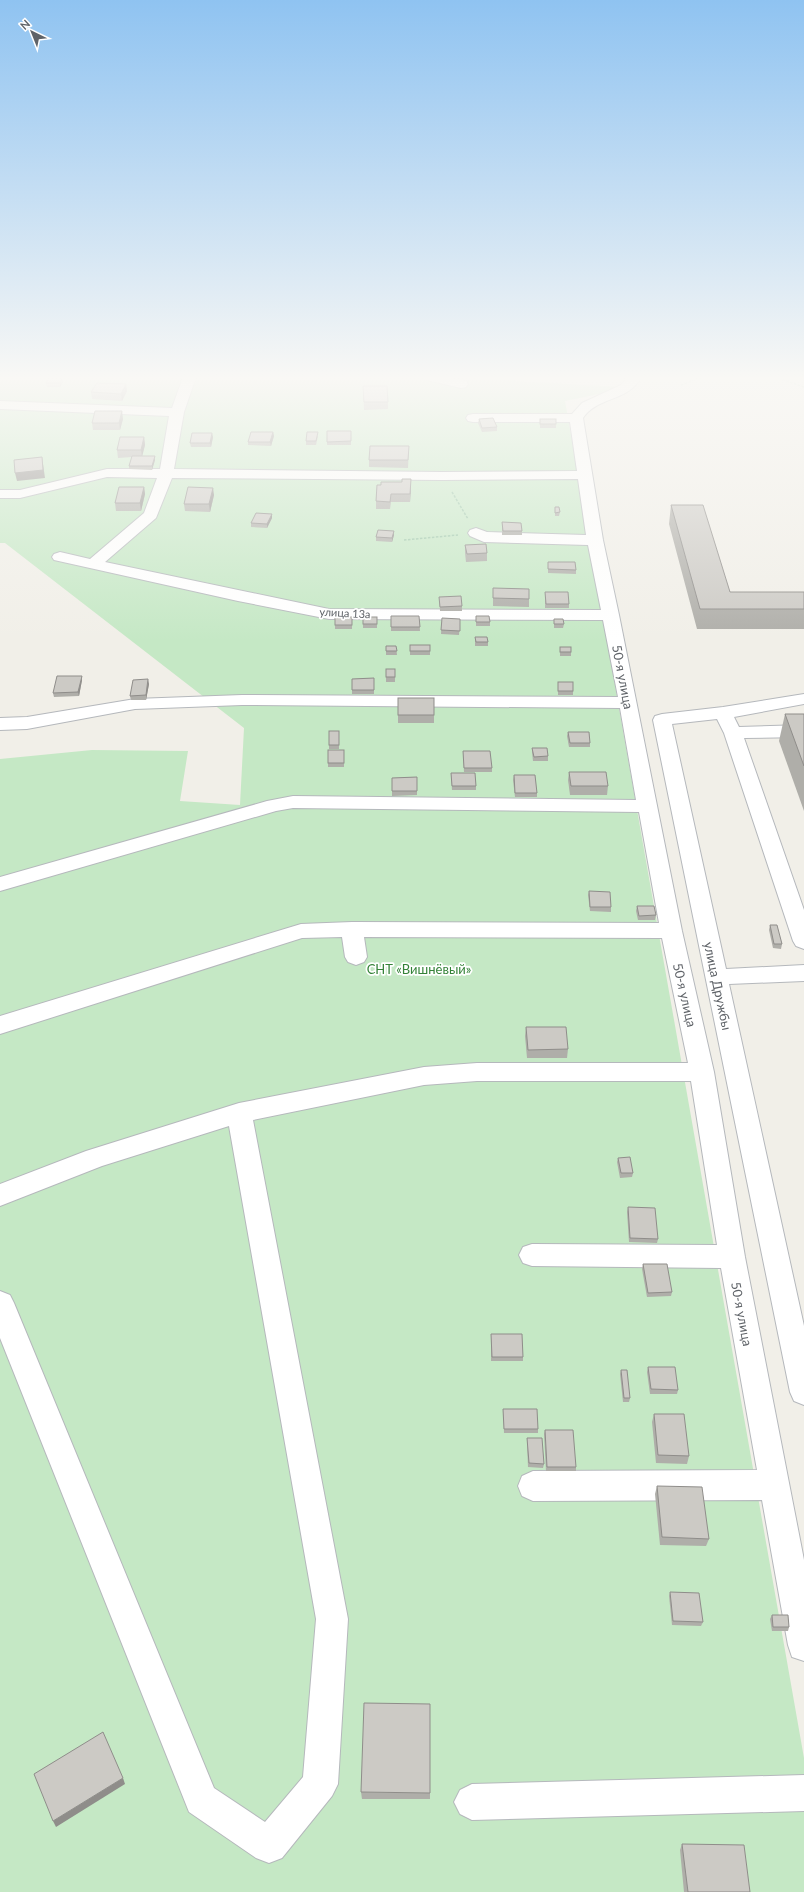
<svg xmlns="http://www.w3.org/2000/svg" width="804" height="1892" font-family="Lato,sans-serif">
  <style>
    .green { fill: #c5e8c5 }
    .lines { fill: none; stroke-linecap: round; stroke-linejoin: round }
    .minor-casing { stroke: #b5b8bc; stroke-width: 2 }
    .path { stroke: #9cc7a9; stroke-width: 1.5; stroke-dasharray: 2.5 1.5; stroke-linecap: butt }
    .minor { fill: #fff; fill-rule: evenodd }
    .wall { fill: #afaea9 }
    .shaded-wall { fill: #8f8d8a }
    .building { fill: #cccac5; stroke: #8f8d8a }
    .labels { text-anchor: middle; stroke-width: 3.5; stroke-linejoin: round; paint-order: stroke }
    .far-street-label { font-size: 11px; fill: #5f6368; stroke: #fff }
    .street-label { font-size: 13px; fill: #5f6368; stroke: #fff }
    .park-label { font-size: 13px; fill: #348238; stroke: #fff }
  </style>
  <rect width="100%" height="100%" fill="#f1efe8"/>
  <!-- green -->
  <path class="green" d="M0,377H445L621,387L604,393L565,401L804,1758V1892H0V759L92,750L188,751L180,801L240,805L244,728L5,543H0Z"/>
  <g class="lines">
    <!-- minor casing -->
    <g class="minor-casing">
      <g id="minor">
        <path d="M183,377H196L184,412L174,469L442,472L577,471L570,422H473L468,421L466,418L468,415L473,414H572L582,403L621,385L625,380V377H638L639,381C625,401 596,398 583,418L603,540L619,615L682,931L714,1072L745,1257L804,1560V1661L792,1657L788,1645L762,1500L533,1501L522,1496L518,1486L522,1476L533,1471L757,1470L721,1268L532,1266L523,1263L519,1255L523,1247L532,1244L717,1245L691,1081H477L424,1085L253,1120L348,1619L338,1784L332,1796L282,1858L269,1863L256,1858L189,1812L0,1338V1291L10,1295L14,1303L214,1788L265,1822L303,1777L316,1619L229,1126L102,1166L0,1206V1184L86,1151L239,1103L424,1067L477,1063H688L662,938L364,937L367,957L364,962L356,965L348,962L345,957L342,937L302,938L0,1034V1016L301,924L352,922L659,923L639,812L293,808L276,811L0,891V877L267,801L293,796L636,800L620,708L242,705L135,709L27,729L0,730V718L27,717L135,699L242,695L618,697L603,620L329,619L238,601L54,560L52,557L54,554L60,552L90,559L144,513L157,478L107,477L20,498H0V490H20L107,469H160L169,416L0,409V401L172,408ZM172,478L442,480L578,479L586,535L487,532L476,528L470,530L468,533L470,536L484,542L588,545L601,610L329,609L105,562L156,518Z"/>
        <path d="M425,377H446L466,381L468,384L466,387L461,388L427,380Z"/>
        <path d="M804,694V704L734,717L739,727L804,725V737L744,738L804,910V949L796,946L793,941L724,733L717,719L672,724L726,969L804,965V981L729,984L804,1326V1405L794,1401L790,1392L653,720L655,716L662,714L723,707Z"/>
        <path d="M804,1775V1811L472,1820L460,1814L454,1802L460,1790L472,1784Z"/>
      </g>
    </g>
    <!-- path -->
    <g class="path">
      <path d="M775,377L804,387"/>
      <path d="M681,385L702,377"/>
      <path d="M452,492L468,519"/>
      <path d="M404,540L458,535"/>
    </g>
    <!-- minor -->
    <use href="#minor" class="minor"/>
  </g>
  <!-- wall -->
  <g class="wall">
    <path d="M62,378L63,382L60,387H47L46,383Z"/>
    <path d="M126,384L127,391L122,401L92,399L91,392Z"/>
    <path d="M363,386L388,402V409L364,410Z"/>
    <path d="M123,419L120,430H93L92,423Z"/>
    <path d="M479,419L497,427V431L482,432L478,423Z"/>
    <path d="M540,419L556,424V428H540Z"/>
    <rect x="327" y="431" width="24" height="14"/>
    <path d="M273,432L274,436L271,446L248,445V442Z"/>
    <path d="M318,436L316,445H306V441Z"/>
    <path d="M144,437L145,445L142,456L155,460L152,470L129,469V466L132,457L118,458L117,450Z"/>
    <path d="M213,437L211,447H191L190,443Z"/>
    <path d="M409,446L408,468L369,467V460Z"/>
    <path d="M377,485L411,487L410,502H391L390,509H376V501Z"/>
    <path d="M144,487L145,494L141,511H116L115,503Z"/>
    <path d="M214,495L210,512L185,511L184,504Z"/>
    <path d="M671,505L730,592H804V629H697L669,524Z"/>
    <path d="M555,507L560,512L559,516H555Z"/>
    <path d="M272,518L267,528L251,527V523Z"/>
    <path d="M502,522L522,531V535H502Z"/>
    <path d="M394,535L392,542L376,541V537Z"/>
    <path d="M465,545L487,553V561L466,562L465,553Z"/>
    <path d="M548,562L576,570V574L548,573Z"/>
    <path d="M493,588L529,599V607L493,606Z"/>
    <path d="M545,592L569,604V608H545Z"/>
    <path d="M439,597L462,606V611H440Z"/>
    <path d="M391,616H419L420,631H391Z"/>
    <path d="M476,616L490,622V626H476Z"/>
    <path d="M352,617V629H335V625Z"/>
    <rect x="363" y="617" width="14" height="11"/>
    <path d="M442,618L460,619L459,635L441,634Z"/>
    <path d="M554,619L564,624L563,628H554Z"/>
    <path d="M475,637L488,642V646H475Z"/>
    <rect x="410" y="645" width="20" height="10"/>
    <path d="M386,646H396L397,655H386Z"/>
    <path d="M560,647L571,652V656H560Z"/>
    <rect x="386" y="669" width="9" height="13"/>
    <path d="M374,678V694H352V679Z"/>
    <path d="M82,680L79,696L54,697L53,693Z"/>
    <path d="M558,682L573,691V695H558Z"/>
    <path d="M149,684L146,700H131L130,696Z"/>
    <path d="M398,698L434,715V723H398Z"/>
    <path d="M785,714H804V811L779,741Z"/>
    <path d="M339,731V749H329V745Z"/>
    <path d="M568,732L590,743V747H569L567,736Z"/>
    <path d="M532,748L548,756V761H533L532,752Z"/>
    <path d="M344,750V767H328V763Z"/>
    <path d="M463,751L492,768V772H464Z"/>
    <path d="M569,772L608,786L607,795H570L568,780Z"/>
    <path d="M451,773L476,786V790H452Z"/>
    <path d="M514,775L537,793V797H515L513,780Z"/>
    <path d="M417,777V795L392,796V778Z"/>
    <path d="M589,891L611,907V912L590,911L588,895Z"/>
    <path d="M637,906L656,915L655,920H638L636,911Z"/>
    <path d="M770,925L782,944L781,949L773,948L769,930Z"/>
    <path d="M526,1027L568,1049L567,1058H527L525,1036Z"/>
    <path d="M618,1158L633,1173L632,1177L620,1178L617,1162Z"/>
    <path d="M628,1207L658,1239L657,1243L629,1242L627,1212Z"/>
    <path d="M643,1264L672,1292L671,1296L647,1297L642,1269Z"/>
    <path d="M491,1334L523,1357V1361H491Z"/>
    <path d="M648,1367L678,1390L677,1394H650L647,1372Z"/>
    <path d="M621,1370L630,1398L629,1402H623L620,1374Z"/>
    <path d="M503,1409L538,1429V1433H504Z"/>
    <path d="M654,1414L689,1456L687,1464L656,1463L652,1422Z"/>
    <path d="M545,1430L576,1467V1471H546L544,1434Z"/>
    <path d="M527,1438L544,1464L543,1468L528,1467L527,1442Z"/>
    <path d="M657,1486L709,1539L706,1546L660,1545L655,1494Z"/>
    <path d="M670,1592L703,1622L701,1626L672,1625L669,1596Z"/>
    <path d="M772,1615L789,1627L788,1631H772L770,1619Z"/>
    <path d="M361,1792L430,1793V1799H362Z"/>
    <path d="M682,1844L750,1892H684L680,1850Z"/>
  </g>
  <!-- shaded-wall -->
  <g class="shaded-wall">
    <path d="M62,378L63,382L60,387V383Z"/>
    <path d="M126,384L127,391L122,401L121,394Z"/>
    <path d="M122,411L123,419L120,430L119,423Z"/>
    <path d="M273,432L274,436L271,446L270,442Z"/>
    <path d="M212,433L213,437L211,447L210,443Z"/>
    <path d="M144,437L145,445L142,457L141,450Z"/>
    <path d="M155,456V460L152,470V466Z"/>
    <path d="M42,457L45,478L17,481L15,473Z"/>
    <path d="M411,479V487L410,502V494Z"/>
    <path d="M144,487L145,494L141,511L140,503Z"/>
    <path d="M213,488L214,495L210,512L209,504Z"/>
    <path d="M272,514V518L267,528V524Z"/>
    <path d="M394,531V535L392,542V538Z"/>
    <path d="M82,676V680L79,696L78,692Z"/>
    <path d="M148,679L149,684L146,700V695Z"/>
    <path d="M123,1778L125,1784L56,1827L53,1821Z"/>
  </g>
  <!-- building -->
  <g class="building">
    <path d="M49,378H62L60,383H46Z"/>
    <path d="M97,383L126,384L121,394L91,392Z"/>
    <path d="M363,386H387L388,402H364Z"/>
    <path d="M95,411H122L119,423H92Z"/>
    <path d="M493,418L497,427L482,428L479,419Z"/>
    <rect x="540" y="419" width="16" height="5"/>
    <path d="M327,431H351V441L327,442Z"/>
    <path d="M251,432H273L270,442H248Z"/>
    <path d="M307,432H318L316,441H306Z"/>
    <path d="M192,433H212L210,443H190Z"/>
    <path d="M120,437H144L141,450H117Z"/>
    <path d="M370,446H409L408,460H369Z"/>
    <path d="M132,456H155L152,466H129Z"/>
    <path d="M42,457L43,470L15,473L14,460Z"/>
    <path d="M402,479H411L410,494H391L390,502L376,501L377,485H381V482H402Z"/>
    <path d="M119,487H144L140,503H115Z"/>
    <path d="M188,487L213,488L209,504H184Z"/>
    <path d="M671,505H703L730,592H804V609H700Z"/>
    <path d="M555,507H559L560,512L555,513Z"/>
    <path d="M256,513L272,514L267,524L251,523Z"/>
    <path d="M502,522L521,523L522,531H503Z"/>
    <path d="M378,530L394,531L392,538L376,537Z"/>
    <path d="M486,544L487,553L467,554L465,545Z"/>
    <path d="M548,562H575L576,570L548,569Z"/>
    <path d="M493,588L529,589V599L493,598Z"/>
    <path d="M545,592H568L569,604H546Z"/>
    <path d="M461,596L462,606L440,607L439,597Z"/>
    <path d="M391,616H419L420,627H391Z"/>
    <path d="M476,616H489L490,622H476Z"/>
    <rect x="335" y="617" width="17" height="8"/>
    <rect x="363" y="617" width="14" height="7"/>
    <path d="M442,618L460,619V631L441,630Z"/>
    <path d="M554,619H563L564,624H554Z"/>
    <path d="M475,637H487L488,642H476Z"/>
    <rect x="410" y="645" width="20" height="6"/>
    <path d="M386,646H396L397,651H386Z"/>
    <rect x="560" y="647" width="11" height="5"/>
    <rect x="386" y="669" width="9" height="8"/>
    <path d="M57,676H82L78,692L53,693Z"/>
    <path d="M374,678V690H352V679Z"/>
    <path d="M148,679L146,695L130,696L133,680Z"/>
    <rect x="558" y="682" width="15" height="9"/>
    <rect x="398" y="698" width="36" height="17"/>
    <path d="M785,714H804V766Z"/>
    <rect x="329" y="731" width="10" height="14"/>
    <path d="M568,732H589L590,743H570Z"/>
    <path d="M532,748H547L548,756L534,757Z"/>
    <rect x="328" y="750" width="16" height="13"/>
    <path d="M463,751H490L492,768H464Z"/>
    <path d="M569,772H606L608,786H571Z"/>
    <path d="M451,773H475L476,786H452Z"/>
    <path d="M514,775H535L537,793H515Z"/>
    <path d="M417,777V791H392V778Z"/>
    <path d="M589,891L610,892L611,907H590Z"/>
    <path d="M637,906H654L656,915L639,916Z"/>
    <path d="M770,925H777L782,944H774Z"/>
    <path d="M526,1027H566L568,1049L528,1050Z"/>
    <path d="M630,1157L633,1173H621L618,1158Z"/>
    <path d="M628,1207L655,1208L658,1239L630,1238Z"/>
    <path d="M643,1264H667L672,1292L648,1293Z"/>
    <path d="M491,1334H522L523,1357H492Z"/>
    <path d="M648,1367H675L678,1390L651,1389Z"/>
    <path d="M621,1370H627L630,1398H624Z"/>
    <path d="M503,1409H537L538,1429H504Z"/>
    <path d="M654,1414H684L689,1456L658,1455Z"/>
    <path d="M545,1430H573L576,1467H547Z"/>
    <path d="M527,1438H542L544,1464L529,1463Z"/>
    <path d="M657,1486L702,1487L709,1539L662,1537Z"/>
    <path d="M670,1592L699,1593L703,1622L673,1621Z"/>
    <path d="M772,1615H788L789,1627H773Z"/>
    <path d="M364,1703L430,1704V1793L361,1792Z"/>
    <path d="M103,1732L123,1778L53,1821L34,1774Z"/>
    <path d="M682,1844L744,1845L750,1892H688Z"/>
  </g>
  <!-- sky -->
  <linearGradient id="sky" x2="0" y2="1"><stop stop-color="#8fc3f1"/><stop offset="0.59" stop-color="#f9f8f5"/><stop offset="1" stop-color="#f9f8f5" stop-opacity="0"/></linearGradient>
  <rect width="804" height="641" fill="url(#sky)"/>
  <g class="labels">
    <!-- far-street labels -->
    <g class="far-street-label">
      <text transform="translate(345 613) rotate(3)" y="4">улица 13а</text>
    </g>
    <!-- street labels -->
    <g class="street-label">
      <text transform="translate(623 677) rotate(79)" y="5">50-я улица</text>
      <text transform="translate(718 986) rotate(78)" y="5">улица Дружбы</text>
      <text transform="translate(685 995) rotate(77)" y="5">50-я улица</text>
      <text transform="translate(742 1314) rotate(79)" y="5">50-я улица</text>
    </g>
    <!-- park labels -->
    <g class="park-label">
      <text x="419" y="974">СНТ «Вишнёвый»</text>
    </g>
  </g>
  <!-- north arrow -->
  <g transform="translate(32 32) rotate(317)" stroke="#ffffff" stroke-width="3" paint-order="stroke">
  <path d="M0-3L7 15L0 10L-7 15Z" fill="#5f6368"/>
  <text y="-6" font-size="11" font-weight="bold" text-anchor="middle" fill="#5f6368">N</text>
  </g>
</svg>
